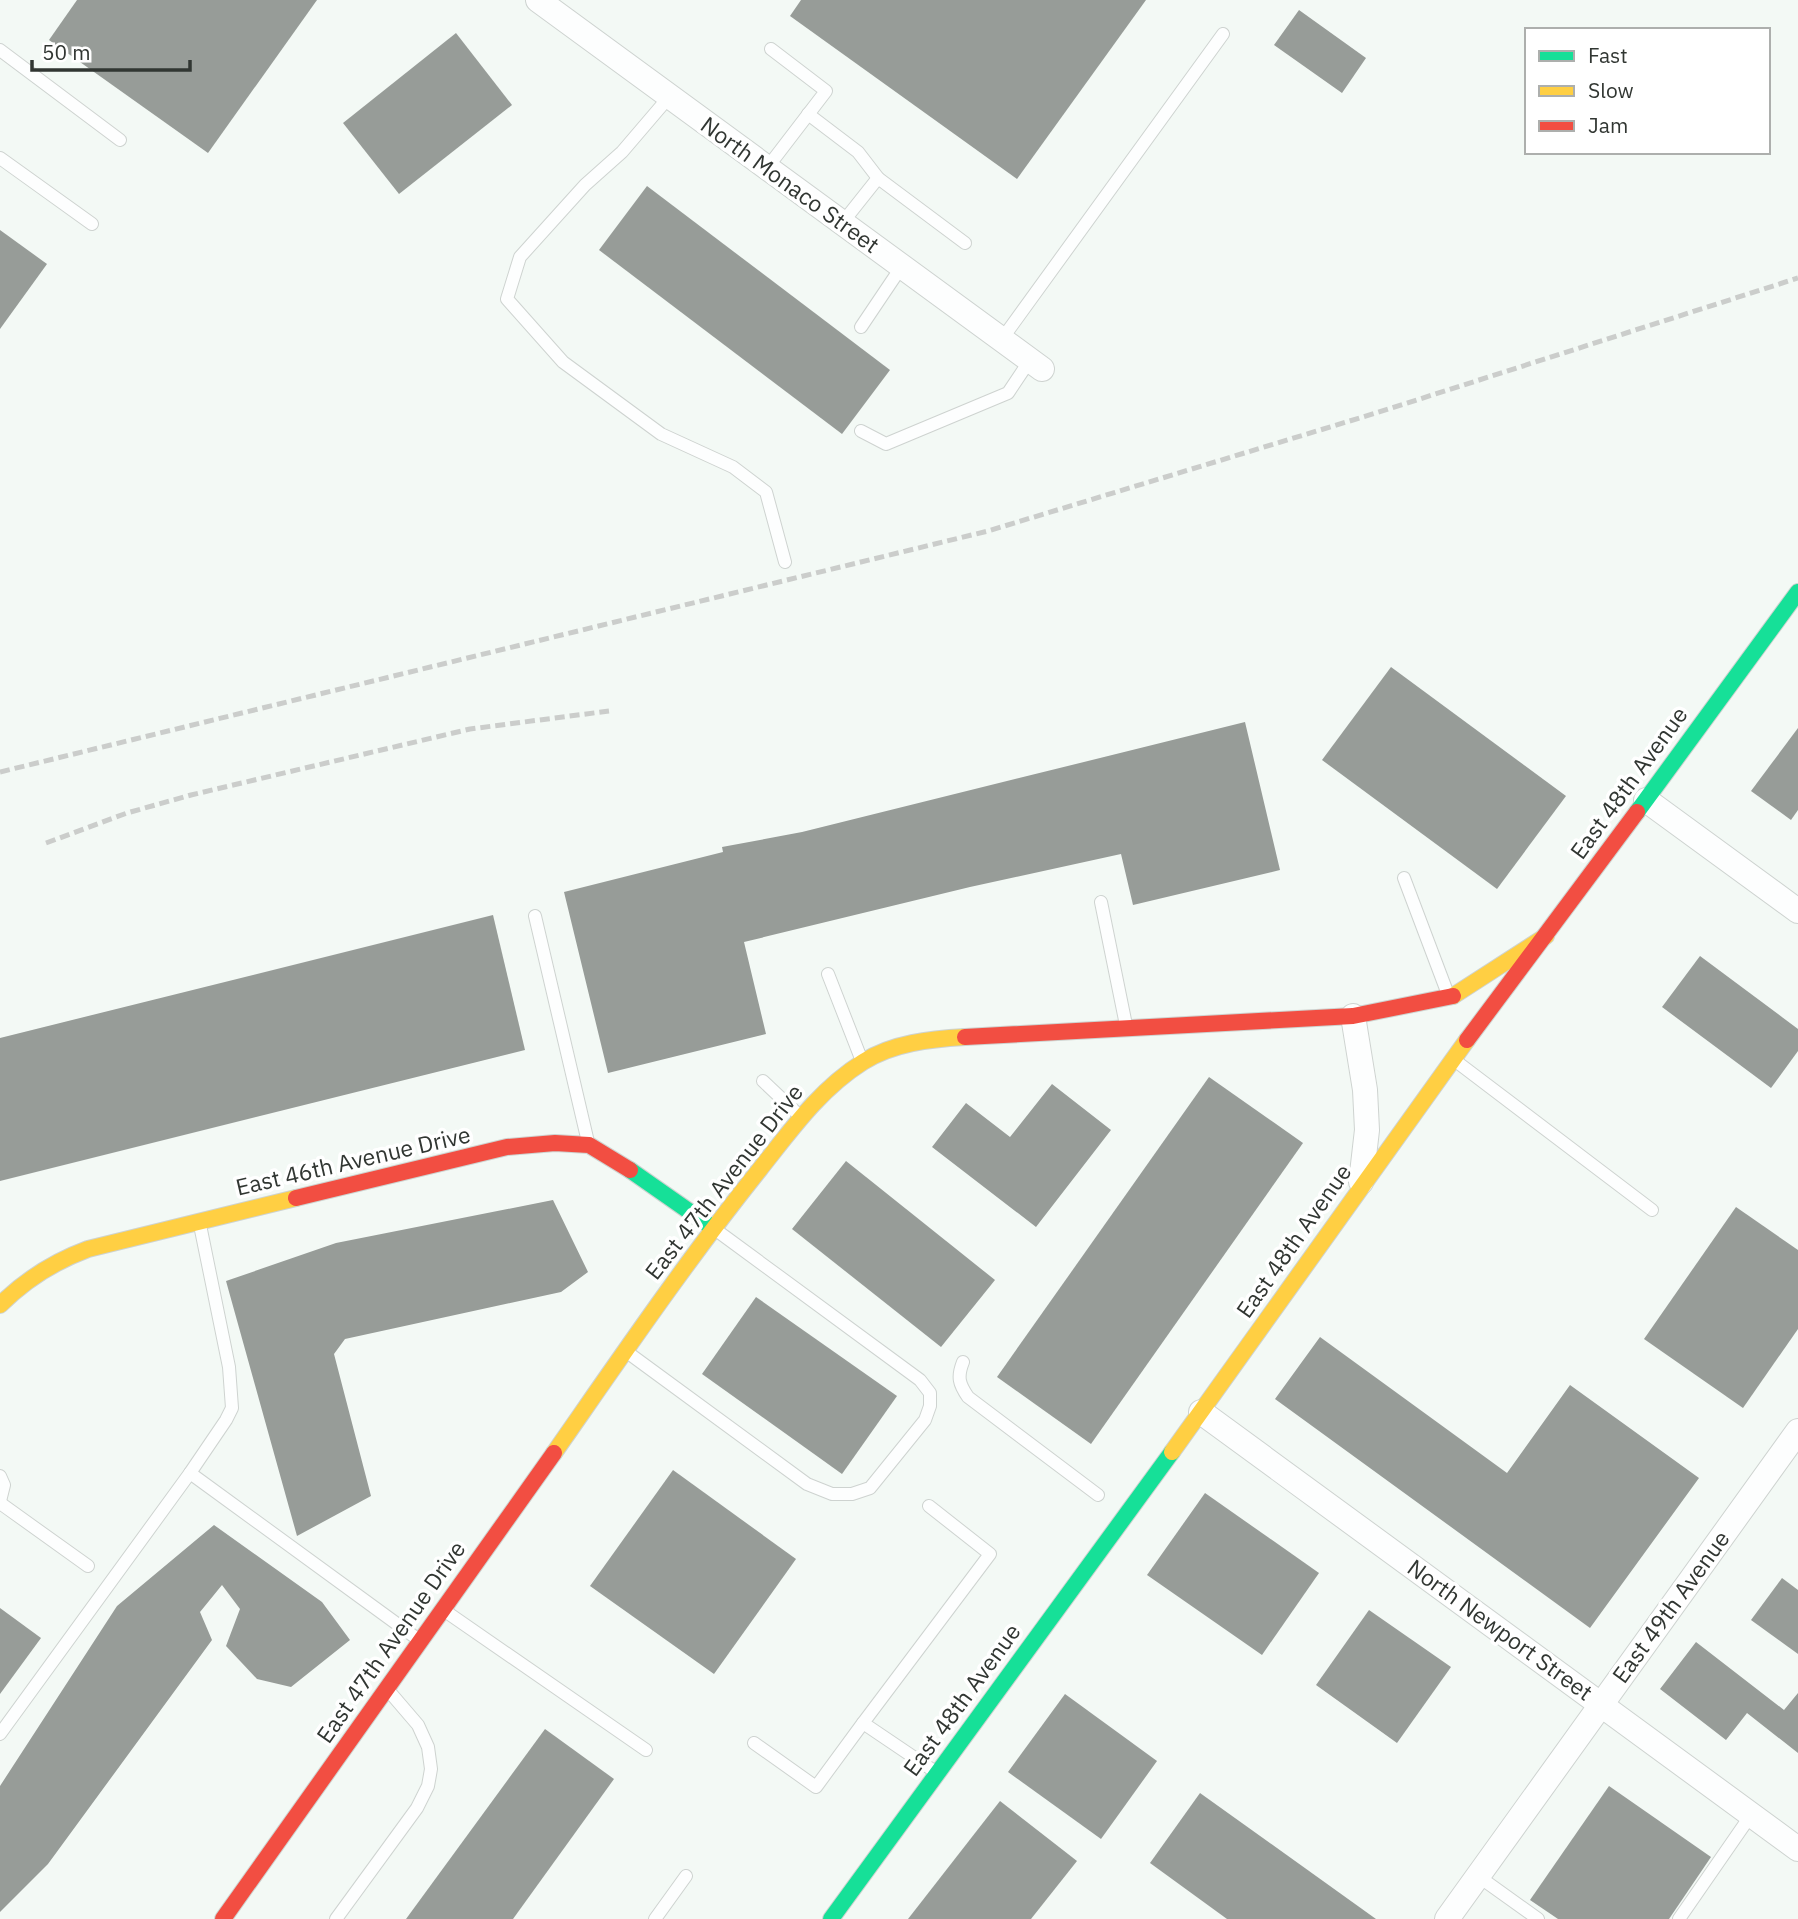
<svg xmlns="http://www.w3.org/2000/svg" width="1798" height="1919" font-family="'IBM Plex Sans',sans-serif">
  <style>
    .building { fill: #979c98 }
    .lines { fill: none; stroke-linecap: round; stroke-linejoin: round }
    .lane-casing { stroke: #ced3d0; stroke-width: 14 }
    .street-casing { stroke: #ced3d0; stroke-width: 26 }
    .fast-casing { stroke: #ced3d0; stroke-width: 18 }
    .slow-casing { stroke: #ced3d0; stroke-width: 18 }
    .jam-casing { stroke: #ced3d0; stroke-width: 18 }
    .lane { stroke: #fdfefe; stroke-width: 12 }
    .street { stroke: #fdfefe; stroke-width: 24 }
    .fast { stroke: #16e098; stroke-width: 16 }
    .slow { stroke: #ffcf43; stroke-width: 16 }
    .jam { stroke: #f24e42; stroke-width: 16 }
    .rail { stroke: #cbcdcb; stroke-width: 5; stroke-dasharray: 10 5; stroke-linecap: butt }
    .labels { text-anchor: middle; stroke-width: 7; stroke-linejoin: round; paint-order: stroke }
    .street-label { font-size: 23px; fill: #313632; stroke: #fff }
  </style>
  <rect width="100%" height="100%" fill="#f3f9f5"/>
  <!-- building -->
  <g class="building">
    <path d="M77,0H317L208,153L49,40Z"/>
    <path d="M801,0H1146L1017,179L790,16Z"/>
    <path d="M1299,10L1366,58L1342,93L1274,45Z"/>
    <path d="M456,33L512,105L399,194L343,123Z"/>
    <path d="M647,186L890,370L842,434L599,250Z"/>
    <path d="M0,230L47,264L0,329Z"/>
    <path d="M1391,667L1566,796L1497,889L1322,760Z"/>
    <path d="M1245,722L1280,870L1133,905L1121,854L970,887L744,942L766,1034L608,1073L564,892L723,852L722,847L802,832Z"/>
    <path d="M1798,728V810L1791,820L1751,791Z"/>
    <path d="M493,915L525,1050L0,1181V1038Z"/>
    <path d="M1700,956L1798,1029V1051L1771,1088L1662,1007Z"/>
    <path d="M1209,1077L1303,1143L1091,1444L997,1377Z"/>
    <path d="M1052,1084L1111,1130L1036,1227L932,1147L966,1103L1010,1137Z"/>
    <path d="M846,1161L995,1280L941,1347L792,1229Z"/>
    <path d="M553,1200L588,1272L561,1292L345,1339L334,1354L371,1496L297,1536L226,1281L336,1243Z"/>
    <path d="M1736,1207L1798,1250V1329L1743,1408L1644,1339Z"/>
    <path d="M756,1297L897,1396L842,1474L702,1374Z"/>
    <path d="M1320,1337L1507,1473L1570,1385L1699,1478L1590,1628L1275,1399Z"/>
    <path d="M673,1470L796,1559L714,1674L590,1586Z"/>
    <path d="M1205,1493L1319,1573L1262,1655L1147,1575Z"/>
    <path d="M214,1525L322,1602L350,1640L291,1687L257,1679L226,1646L240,1609L222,1585L200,1612L212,1640L48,1864L0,1912V1786L117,1606Z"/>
    <path d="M1782,1578L1798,1590V1654L1751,1620Z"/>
    <path d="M0,1608L41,1638L0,1694Z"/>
    <path d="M1369,1610L1451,1667L1397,1743L1316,1685Z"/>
    <path d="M1696,1642L1784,1710L1798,1693V1753L1747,1713L1726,1740L1660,1689Z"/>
    <path d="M1065,1694L1157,1761L1101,1839L1008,1772Z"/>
    <path d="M545,1729L614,1779L513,1919H406Z"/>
    <path d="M1609,1786L1711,1857L1669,1919H1558L1530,1900Z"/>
    <path d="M1200,1793L1376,1919H1227L1150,1863Z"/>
    <path d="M1000,1801L1077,1861L1031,1919H908Z"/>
  </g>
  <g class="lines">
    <!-- lane casing -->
    <g class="lane-casing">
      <g id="lane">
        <path d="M0,50L120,140"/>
        <path d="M669,97L622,152L585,185L520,257L507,299L563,362L661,434L733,467L766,492L785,562"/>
        <path d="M808,114L858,152L878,178"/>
        <path d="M0,158L92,224"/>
        <path d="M767,168L826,91L771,49"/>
        <path d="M843,222L878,178L965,243"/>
        <path d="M861,327L902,266"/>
        <path d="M1002,339L1223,34"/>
        <path d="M861,431L886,444L1008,393L1030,360"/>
        <path d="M1404,878L1449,997"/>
        <path d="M1101,902L1126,1025"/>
        <path d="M535,916L588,1142"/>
        <path d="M828,974L862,1061"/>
        <path d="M1453,1059L1652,1210"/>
        <path d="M763,1081L801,1117"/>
        <path d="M627,1352L807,1484L832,1494H852L870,1488L925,1420L930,1406V1393L920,1380L716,1230"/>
        <path d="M963,1362C957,1377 959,1384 968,1397L1098,1495"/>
        <path d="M190,1473L419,1640"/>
        <path d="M0,1476L4,1485L0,1501"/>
        <path d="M0,1503L88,1566"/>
        <path d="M929,1506L990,1554L863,1723L937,1773"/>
        <path d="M445,1611L646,1750"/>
        <path d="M0,1734L190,1473L226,1420L232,1408L229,1367L200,1225"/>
        <path d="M754,1743L816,1787L863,1723"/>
        <path d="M1478,1876L1538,1919"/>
        <path d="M336,1919L417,1808L428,1786L431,1769L428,1747L418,1725L388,1690"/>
        <path d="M655,1919L686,1876"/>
        <path d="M1679,1919L1751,1815"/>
      </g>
    </g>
    <!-- street casing -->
    <g class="street-casing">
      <g id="street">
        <path d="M538,0L1042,369"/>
        <path d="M1646,800L1798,911"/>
        <path d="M1353,1016L1365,1090L1367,1130L1361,1182"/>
        <path d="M1201,1412L1798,1849"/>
        <path d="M1447,1919L1798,1431"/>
      </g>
    </g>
    <!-- fast casing -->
    <g class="fast-casing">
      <g id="fast">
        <path d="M1637,812L1798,592"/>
        <path d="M630,1170L713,1228"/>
        <path d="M831,1919L1172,1452"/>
      </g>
    </g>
    <!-- slow casing -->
    <g class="slow-casing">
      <g id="slow">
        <path d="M1453,996L1546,936"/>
        <path d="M0,1305C26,1279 53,1262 88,1249L296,1198"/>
        <path d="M1172,1452L1467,1040"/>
        <path d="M554,1453C621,1357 687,1260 760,1169C791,1130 820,1089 863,1062C892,1043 931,1039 965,1037"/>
      </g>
    </g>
    <!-- jam casing -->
    <g class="jam-casing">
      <g id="jam">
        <path d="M965,1037L1353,1016L1453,996"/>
        <path d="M1467,1040L1637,812"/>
        <path d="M296,1198L507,1147L555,1143L589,1145L630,1170"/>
        <path d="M223,1919L554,1453"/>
      </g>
    </g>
    <!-- lane -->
    <use href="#lane" class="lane"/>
    <!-- street -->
    <use href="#street" class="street"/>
    <!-- fast -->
    <use href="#fast" class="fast"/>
    <!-- slow -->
    <use href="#slow" class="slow"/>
    <!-- jam -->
    <use href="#jam" class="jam"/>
    <!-- rail -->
    <g class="rail">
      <path d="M0,772L988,531L1376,413L1798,278"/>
      <path d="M46,843L127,813L191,795L470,729L609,711"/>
    </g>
  </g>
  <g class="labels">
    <!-- street labels -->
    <g class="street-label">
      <text transform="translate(790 185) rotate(36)" y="8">North Monaco Street</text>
      <text transform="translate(1629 783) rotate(-54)" y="8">East 48th Avenue</text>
      <text transform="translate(353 1161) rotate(-13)" y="8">East 46th Avenue Drive</text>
      <text transform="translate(724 1182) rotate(-52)" y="8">East 47th Avenue Drive</text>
      <text transform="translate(1294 1241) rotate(-55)" y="8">East 48th Avenue</text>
      <text transform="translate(1671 1607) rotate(-54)" y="8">East 49th Avenue</text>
      <text transform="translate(1500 1630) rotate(36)" y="8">North Newport Street</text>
      <text transform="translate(391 1642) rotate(-55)" y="8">East 47th Avenue Drive</text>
      <text transform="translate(962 1700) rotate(-54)" y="8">East 48th Avenue</text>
    </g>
  </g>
  <!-- legend -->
  <rect x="1525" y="28" width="245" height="126" fill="#ffffff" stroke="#adafad" stroke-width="2"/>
  <rect x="1539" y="51" width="35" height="10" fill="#16e098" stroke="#adafad" stroke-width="2"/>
  <text x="1588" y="63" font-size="21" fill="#313632">Fast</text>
  <rect x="1539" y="86" width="35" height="10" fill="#ffcf43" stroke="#adafad" stroke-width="2"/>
  <text x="1588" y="98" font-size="21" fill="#313632">Slow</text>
  <rect x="1539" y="121" width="35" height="10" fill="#f24e42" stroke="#adafad" stroke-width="2"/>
  <text x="1588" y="133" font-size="21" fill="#313632">Jam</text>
  <!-- scale -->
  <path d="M32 60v10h158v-10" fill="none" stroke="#313632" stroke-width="3.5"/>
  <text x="42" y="60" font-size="21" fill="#313632" stroke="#ffffff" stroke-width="5" paint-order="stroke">50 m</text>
</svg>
